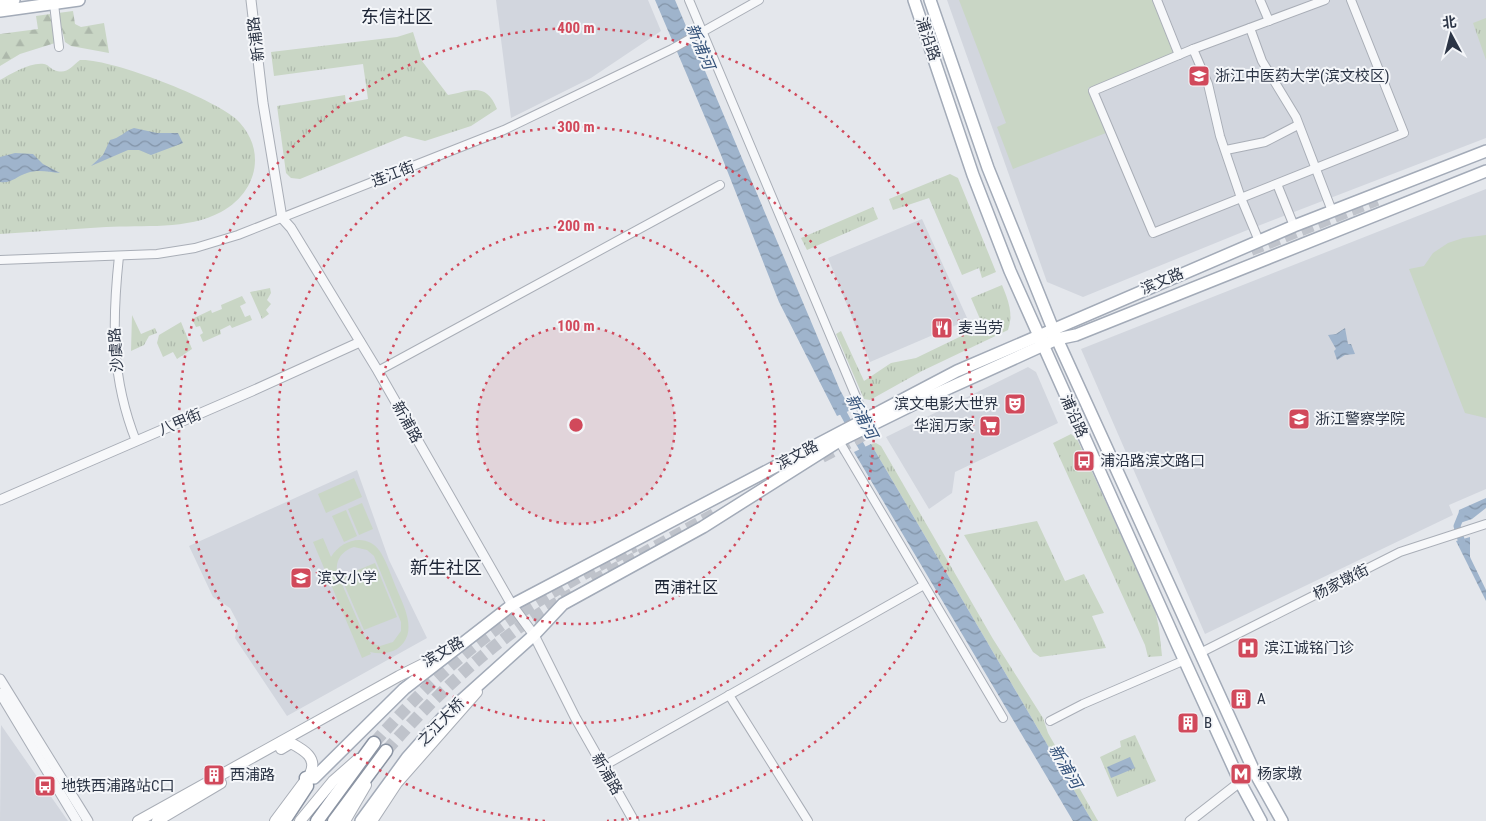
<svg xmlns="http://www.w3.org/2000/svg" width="1486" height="821" font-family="'Roboto Condensed','Noto Sans SC',sans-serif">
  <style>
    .built { fill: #d2d6de }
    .grass { fill: url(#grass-tufts) }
    .forest { fill: url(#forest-firs) }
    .park { fill: #c9d6c5; fill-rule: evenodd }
    .water { fill: url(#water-waves) }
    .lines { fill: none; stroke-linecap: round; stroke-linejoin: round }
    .canal { stroke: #9fb4cc; stroke-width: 7 }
    .trunk-tunnel { stroke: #bfc3cb; stroke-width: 12; stroke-dasharray: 12 6; stroke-linecap: butt }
    .minor-casing { stroke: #a9aeb7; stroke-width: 10 }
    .tertiary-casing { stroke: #a9aeb7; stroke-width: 11 }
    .secondary-casing { stroke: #a9aeb7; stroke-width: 12 }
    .primary-casing { stroke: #a3abb8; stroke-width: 14 }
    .trunk-casing { stroke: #8b94a3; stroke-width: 15 }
    .minor { stroke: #f7f8fa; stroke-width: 8 }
    .tertiary { stroke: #f7f8fa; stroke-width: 9 }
    .secondary { stroke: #fff; stroke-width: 10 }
    .primary { stroke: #fff; stroke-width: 11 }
    .trunk { stroke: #fff; stroke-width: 12 }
    .ring { fill: none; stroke: #d1495b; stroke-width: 2.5; stroke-dasharray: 2.5 5 }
    .labels { text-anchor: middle; stroke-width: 4; stroke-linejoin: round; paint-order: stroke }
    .street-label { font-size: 15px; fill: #2b3445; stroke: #f4f6f9 }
    .poi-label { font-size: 15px; fill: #2b3445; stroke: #f4f6f9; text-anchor: start }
    .water-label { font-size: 16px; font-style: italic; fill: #34527a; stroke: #f4f6f9 }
    .neighbourhood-label { font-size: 16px; fill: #1d2536; stroke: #f4f6f9 }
    .quarter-label { font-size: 18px; fill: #1d2536; stroke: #f4f6f9 }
    .centre { fill: #d1495b; stroke: #f4f6f9; stroke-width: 2.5 }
    .ring-label { font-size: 15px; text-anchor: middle; font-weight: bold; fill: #d1495b; stroke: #f4f6f9; stroke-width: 4; stroke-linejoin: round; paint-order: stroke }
  </style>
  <defs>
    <pattern id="grass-tufts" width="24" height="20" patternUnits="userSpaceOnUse" patternTransform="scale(1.25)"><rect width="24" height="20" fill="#c9d6c5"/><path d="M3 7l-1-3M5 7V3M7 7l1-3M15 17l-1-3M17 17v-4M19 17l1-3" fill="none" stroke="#adb8ab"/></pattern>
    <pattern id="forest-firs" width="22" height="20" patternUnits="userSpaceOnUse" patternTransform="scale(1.25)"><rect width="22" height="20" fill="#c9d6c5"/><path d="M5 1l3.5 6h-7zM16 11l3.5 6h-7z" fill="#adb8ab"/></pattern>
    <pattern id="water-waves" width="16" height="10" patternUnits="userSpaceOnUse" patternTransform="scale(1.25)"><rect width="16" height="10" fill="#9fb4cc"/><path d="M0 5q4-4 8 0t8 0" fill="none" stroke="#8293a7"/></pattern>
  </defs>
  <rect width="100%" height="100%" fill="#e4e7ec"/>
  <!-- built -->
  <g class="built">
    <path d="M496,0H648L661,31L591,78L511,118Z"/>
    <path d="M947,0H1486V138L1245,231L1083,297L1047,282Z"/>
    <path d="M1486,189V489L1449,505L1453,515L1205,634L1081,349Z"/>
    <path d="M922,219L968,320L870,362L828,258Z"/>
    <path d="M1028,367L1036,372L1058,423L955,472L952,493L929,509L886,437Z"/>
    <path d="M357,470L389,560L427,638L287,716L235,638L238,623L230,608L213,597L189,546Z"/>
    <path d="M1,725L68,821H0Z"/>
  </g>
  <!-- grass -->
  <g class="grass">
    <path d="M1486,18V60L1473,23Z"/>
    <path d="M413,32L422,61L448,95C470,91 486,81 497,109L471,126L425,141L405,136L300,179L291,178L286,173L277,106L345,95L346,103L368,99L363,64L274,76L271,52L397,37Z"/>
    <path d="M80,60C110,58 212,98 235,118C268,148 258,192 221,212C188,230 142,225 106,227C70,229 35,232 0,234V80C11,74 30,62 44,64C47,64 50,68 54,70C67,75 71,67 80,60Z"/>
    <path d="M950,174L958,178L996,272L982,278L979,268L962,275L929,198L893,210L889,199Z"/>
    <path d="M873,207L878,219L807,250L801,238Z"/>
    <path d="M1002,285C1008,300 1014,314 1008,330L922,371L870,400L864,399L836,334L841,331L864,381L891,363L916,358L978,328L980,319L971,298Z"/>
    <path d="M270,288L271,293L267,300L271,304L266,310L269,314L262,319L250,292Z"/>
    <path d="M242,296L246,303L240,306L245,317L250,315L252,320L232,328L230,325L220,330L221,334L203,342L200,335L203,333L200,326L196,327L192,319L211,310L212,313L222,309L221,305Z"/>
    <path d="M132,315L141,334L155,328L157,333L149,336L144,345L131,351Z"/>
    <path d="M181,322L192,349L177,359L173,352L163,357L157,343L159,335Z"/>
    <path d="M1071,434L1077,439L1155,610L1159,628L1162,656L1148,657L1145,645L1053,443Z"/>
    <path d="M876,443L881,446L993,639L1043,718L1048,733L1098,821H1092L871,444Z"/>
    <path d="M1037,521L1065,581L1084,574L1104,613L1092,616L1106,648L1040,657L1033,652L964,535Z"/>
    <path d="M1135,735L1156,781L1117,797L1100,757L1121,747L1120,741Z"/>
  </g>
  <!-- forest -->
  <g class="forest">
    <path d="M73,11L75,24L81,27L104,23L109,53L71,46L65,42L58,13Z"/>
    <path d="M50,14L55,43L20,54L0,66V34L38,29L36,16Z"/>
  </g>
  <!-- park -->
  <g class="park">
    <path d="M959,0H1153L1175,54L1088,88L1106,133L1013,169L997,127L1006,123Z"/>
    <path d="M1486,235V418L1465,413L1409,269L1424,266L1433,253L1448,243L1463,238Z"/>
    <path d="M354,478L362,497L326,513L318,494Z"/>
    <path d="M362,503L373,529L359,535L348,509Z"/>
    <path d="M346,510L357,536L344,542L332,516Z"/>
    <path d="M323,538L331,557C342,539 368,532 381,553C387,563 391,575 395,585C403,605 420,633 397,649C388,654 379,654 370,652L371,654L362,658L313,542ZM354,547L367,550L374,556L401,622V631L393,642L380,646L371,643L365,637L338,575C334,562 341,551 354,547Z"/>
    <path d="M375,563L397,617L364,630L341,577Z"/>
  </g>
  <!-- water -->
  <g class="water">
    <path d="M655,0H675L840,390L851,410L837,416L779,302L721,155Z"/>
    <path d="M134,128L157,133H178L183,143L151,155L139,150H128L91,166L103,155L110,140C120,138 125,131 134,128Z"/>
    <path d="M15,153L33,154L43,164L60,173C49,172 38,169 27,173C17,176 11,184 0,182V157Z"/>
    <path d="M1345,328L1348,344H1351L1355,354L1345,355L1337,360L1334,351L1336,349L1328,335L1336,334Z"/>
    <path d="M871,444L1092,821H1073L854,452Z"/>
    <path d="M1486,498V508L1472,519L1457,524L1459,510Z"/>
    <path d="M1470,537V557L1486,590V601L1456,541Z"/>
    <path d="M1130,757L1135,768L1111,778L1107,767Z"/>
  </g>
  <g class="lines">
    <!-- canal -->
    <g class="canal">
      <path d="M840,407L866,455"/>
      <path d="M1461,516L1457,526L1463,546"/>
    </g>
    <!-- trunk-tunnel -->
    <g class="trunk-tunnel">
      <path d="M1251,250L1377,200"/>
      <path d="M938,388L980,366"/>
      <path d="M822,457L873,430"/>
      <path d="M593,581L718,512"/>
      <path d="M374,743C421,690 472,642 532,605C565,584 600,565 635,546"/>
      <path d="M386,751C440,690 500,634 572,594"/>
    </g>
    <!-- minor casing -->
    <g class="minor-casing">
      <g id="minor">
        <path d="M689,0L865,418"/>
        <path d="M1157,0L1179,55"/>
        <path d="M1260,0L1269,21"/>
        <path d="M1325,0L1193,49L1093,91L1153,233L1404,133L1351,0"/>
        <path d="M54,4L59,47"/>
        <path d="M1250,28L1262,61L1296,117L1332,211"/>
        <path d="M1193,49L1208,84L1220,136L1241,198L1259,241"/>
        <path d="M1226,150L1265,142L1298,125"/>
        <path d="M1277,184L1294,226"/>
        <path d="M119,256C112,322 111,378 136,441"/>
        <path d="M0,260L157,254L195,248L238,235L504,130L672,49L759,0"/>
        <path d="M378,371L720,185"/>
        <path d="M839,441L1003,718"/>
        <path d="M1200,653L1400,552L1486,524"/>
        <path d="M729,695L808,821"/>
        <path d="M1050,721L1083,704L1185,660"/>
        <path d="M602,767L924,585"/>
      </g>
    </g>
    <!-- tertiary casing -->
    <g class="tertiary-casing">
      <g id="tertiary">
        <path d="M251,0L263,103L282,218L291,228L378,371L512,605L534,635L575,717L634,821"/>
        <path d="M0,500L252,391L360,342"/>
        <path d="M0,679L88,821"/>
        <path d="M0,693L77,821"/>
        <path d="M1190,821L1254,771"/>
      </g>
    </g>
    <!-- secondary casing -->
    <g class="secondary-casing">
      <g id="secondary">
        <path d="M138,821L399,676L445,653"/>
        <path d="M157,821L221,783"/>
        <path d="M275,821L310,774C318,758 304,750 291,743L281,749"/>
        <path d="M300,821L333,781L358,759"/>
        <path d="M345,821L366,785"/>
        <path d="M372,821L397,783L477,692"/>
      </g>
    </g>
    <!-- primary casing -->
    <g class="primary-casing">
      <g id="primary">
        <path d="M914,0L973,175L1010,271L1177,644L1240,782L1261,821"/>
        <path d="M930,0L988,168L1057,339L1254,771L1282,821"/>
        <path d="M0,2L14,0"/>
        <path d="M0,11L79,0"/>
        <path d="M306,778H314L404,689L512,605L957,371L1294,226L1486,151"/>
        <path d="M361,821L407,758L445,715L534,635L563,604L703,527L839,441L916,403L1057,339L1076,335L1486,171"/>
      </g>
    </g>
    <!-- trunk casing -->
    <g class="trunk-casing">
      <g id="trunk">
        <path d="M284,821L307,786L306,778"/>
        <path d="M317,821L374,743"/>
        <path d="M334,821L386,751"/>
      </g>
    </g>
    <!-- minor -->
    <use href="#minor" class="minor"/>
    <!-- tertiary -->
    <use href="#tertiary" class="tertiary"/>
    <!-- secondary -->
    <use href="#secondary" class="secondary"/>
    <!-- primary -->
    <use href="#primary" class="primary"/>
    <!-- trunk -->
    <use href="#trunk" class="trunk"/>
  </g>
  <!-- distance rings -->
  <circle cx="576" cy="425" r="99" fill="#d1495b" fill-opacity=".12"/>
  <g class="ring">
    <circle cx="576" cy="425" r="99"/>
    <circle cx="576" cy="425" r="199"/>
    <circle cx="576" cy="425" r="298"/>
    <path d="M545 821A397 397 0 1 1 607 821"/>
  </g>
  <!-- icons -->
  <defs>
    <g id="university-square" transform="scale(1.125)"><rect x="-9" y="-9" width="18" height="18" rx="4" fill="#d1495b" stroke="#f4f6f9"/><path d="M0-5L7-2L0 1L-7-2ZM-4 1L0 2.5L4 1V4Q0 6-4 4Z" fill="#fff"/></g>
    <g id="restaurant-square" transform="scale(1.125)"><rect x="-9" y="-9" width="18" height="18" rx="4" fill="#d1495b" stroke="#f4f6f9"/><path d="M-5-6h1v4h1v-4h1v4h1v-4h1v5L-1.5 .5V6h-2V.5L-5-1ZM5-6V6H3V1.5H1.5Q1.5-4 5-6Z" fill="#fff"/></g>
    <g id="theatre-square" transform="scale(1.125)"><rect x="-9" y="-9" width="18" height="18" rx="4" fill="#d1495b" stroke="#f4f6f9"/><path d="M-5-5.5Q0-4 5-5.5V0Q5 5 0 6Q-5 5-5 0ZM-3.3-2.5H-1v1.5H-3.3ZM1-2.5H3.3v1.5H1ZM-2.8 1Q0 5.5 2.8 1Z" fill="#fff"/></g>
    <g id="supermarket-square" transform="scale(1.125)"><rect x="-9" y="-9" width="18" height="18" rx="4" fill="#d1495b" stroke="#f4f6f9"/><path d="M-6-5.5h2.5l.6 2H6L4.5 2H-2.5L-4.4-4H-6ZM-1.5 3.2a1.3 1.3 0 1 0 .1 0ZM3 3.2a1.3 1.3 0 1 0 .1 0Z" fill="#fff"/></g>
    <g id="bus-square" transform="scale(1.125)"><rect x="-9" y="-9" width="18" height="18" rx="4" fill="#d1495b" stroke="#f4f6f9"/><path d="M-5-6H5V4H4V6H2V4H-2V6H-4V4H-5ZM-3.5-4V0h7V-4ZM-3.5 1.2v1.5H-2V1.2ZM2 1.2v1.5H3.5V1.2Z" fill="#fff"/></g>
    <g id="school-square" transform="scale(1.125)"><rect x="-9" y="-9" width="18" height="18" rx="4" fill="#d1495b" stroke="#f4f6f9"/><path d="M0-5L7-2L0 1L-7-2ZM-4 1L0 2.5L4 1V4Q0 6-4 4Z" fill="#fff"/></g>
    <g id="hospital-square" transform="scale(1.125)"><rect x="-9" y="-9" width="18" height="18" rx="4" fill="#d1495b" stroke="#f4f6f9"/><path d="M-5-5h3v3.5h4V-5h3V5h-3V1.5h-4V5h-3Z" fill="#fff"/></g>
    <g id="building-square" transform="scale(1.125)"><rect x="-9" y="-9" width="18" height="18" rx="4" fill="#d1495b" stroke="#f4f6f9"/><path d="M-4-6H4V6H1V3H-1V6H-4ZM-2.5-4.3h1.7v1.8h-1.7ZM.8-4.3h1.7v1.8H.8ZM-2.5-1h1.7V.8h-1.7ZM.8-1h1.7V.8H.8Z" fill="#fff"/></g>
    <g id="metro-square" transform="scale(1.125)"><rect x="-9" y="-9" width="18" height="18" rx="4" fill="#d1495b" stroke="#f4f6f9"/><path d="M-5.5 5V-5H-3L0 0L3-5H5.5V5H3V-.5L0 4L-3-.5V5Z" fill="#fff"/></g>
  </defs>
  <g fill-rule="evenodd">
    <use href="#university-square" x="1199" y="76"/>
    <use href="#restaurant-square" x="942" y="328"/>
    <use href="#theatre-square" x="1015" y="404"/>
    <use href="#university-square" x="1299" y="419"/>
    <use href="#supermarket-square" x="990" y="426"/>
    <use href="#bus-square" x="1084" y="461"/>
    <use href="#school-square" x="301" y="578"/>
    <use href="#hospital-square" x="1248" y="648"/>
    <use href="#building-square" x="1241" y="699"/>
    <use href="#building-square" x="1188" y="723"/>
    <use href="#metro-square" x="1241" y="774"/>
    <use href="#building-square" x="214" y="775"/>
    <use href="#bus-square" x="45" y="786"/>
  </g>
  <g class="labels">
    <!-- street labels -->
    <g class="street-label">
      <text transform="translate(256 39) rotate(-97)" y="5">新浦路</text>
      <text transform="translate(928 39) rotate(71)" y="5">浦沿路</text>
      <text transform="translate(393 174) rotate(-21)" y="5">连江街</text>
      <text transform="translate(1162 281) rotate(-23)" y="5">滨文路</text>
      <text transform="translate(116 350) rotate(-94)" y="5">沙虞路</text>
      <text transform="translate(1074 416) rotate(66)" y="5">浦沿路</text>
      <text transform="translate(180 422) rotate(-23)" y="5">八甲街</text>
      <text transform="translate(407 422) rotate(61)" y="5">新浦路</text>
      <text transform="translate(797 455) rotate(-28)" y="5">滨文路</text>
      <text transform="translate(1341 582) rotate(-27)" y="5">杨家墩街</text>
      <text transform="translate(443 652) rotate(-30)" y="5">滨文路</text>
      <text transform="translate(441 722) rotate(-46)" y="5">之江大桥</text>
      <text transform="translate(607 774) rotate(60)" y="5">新浦路</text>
    </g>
    <!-- poi labels -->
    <g class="poi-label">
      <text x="1215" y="81">浙江中医药大学(滨文校区)</text>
      <text x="958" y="333">麦当劳</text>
      <text x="999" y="409" text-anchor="end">滨文电影大世界</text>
      <text x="1315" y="424">浙江警察学院</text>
      <text x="974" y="431" text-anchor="end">华润万家</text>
      <text x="1100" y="466">浦沿路滨文路口</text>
      <text x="317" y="583">滨文小学</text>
      <text x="1264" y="653">滨江诚铭门诊</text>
      <text x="1257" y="704">A</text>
      <text x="1204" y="728">B</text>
      <text x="1257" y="779">杨家墩</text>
      <text x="230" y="780">西浦路</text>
      <text x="61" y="791">地铁西浦路站C口</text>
    </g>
    <!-- water labels -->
    <g class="water-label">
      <text transform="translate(701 46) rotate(67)" y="6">新浦河</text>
      <text transform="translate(862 416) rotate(62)" y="6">新浦河</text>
      <text transform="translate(1066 766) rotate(60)" y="6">新浦河</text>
    </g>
    <!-- neighbourhood labels -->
    <g class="neighbourhood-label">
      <text x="686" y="593">西浦社区</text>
    </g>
    <!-- quarter labels -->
    <g class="quarter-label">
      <text x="397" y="23">东信社区</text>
      <text x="446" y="574">新生社区</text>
    </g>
  </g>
  <circle cx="576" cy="425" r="8" class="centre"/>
  <g class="ring-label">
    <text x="576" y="33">400 m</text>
    <text x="576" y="132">300 m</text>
    <text x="576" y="231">200 m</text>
    <text x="576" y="331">100 m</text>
  </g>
  <!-- north arrow -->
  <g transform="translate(1451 35) rotate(353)" stroke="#f4f6f9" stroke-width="4" paint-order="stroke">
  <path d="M0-4L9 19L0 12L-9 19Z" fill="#2b3445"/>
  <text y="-8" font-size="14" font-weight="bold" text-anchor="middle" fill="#2b3445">北</text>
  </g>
</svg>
